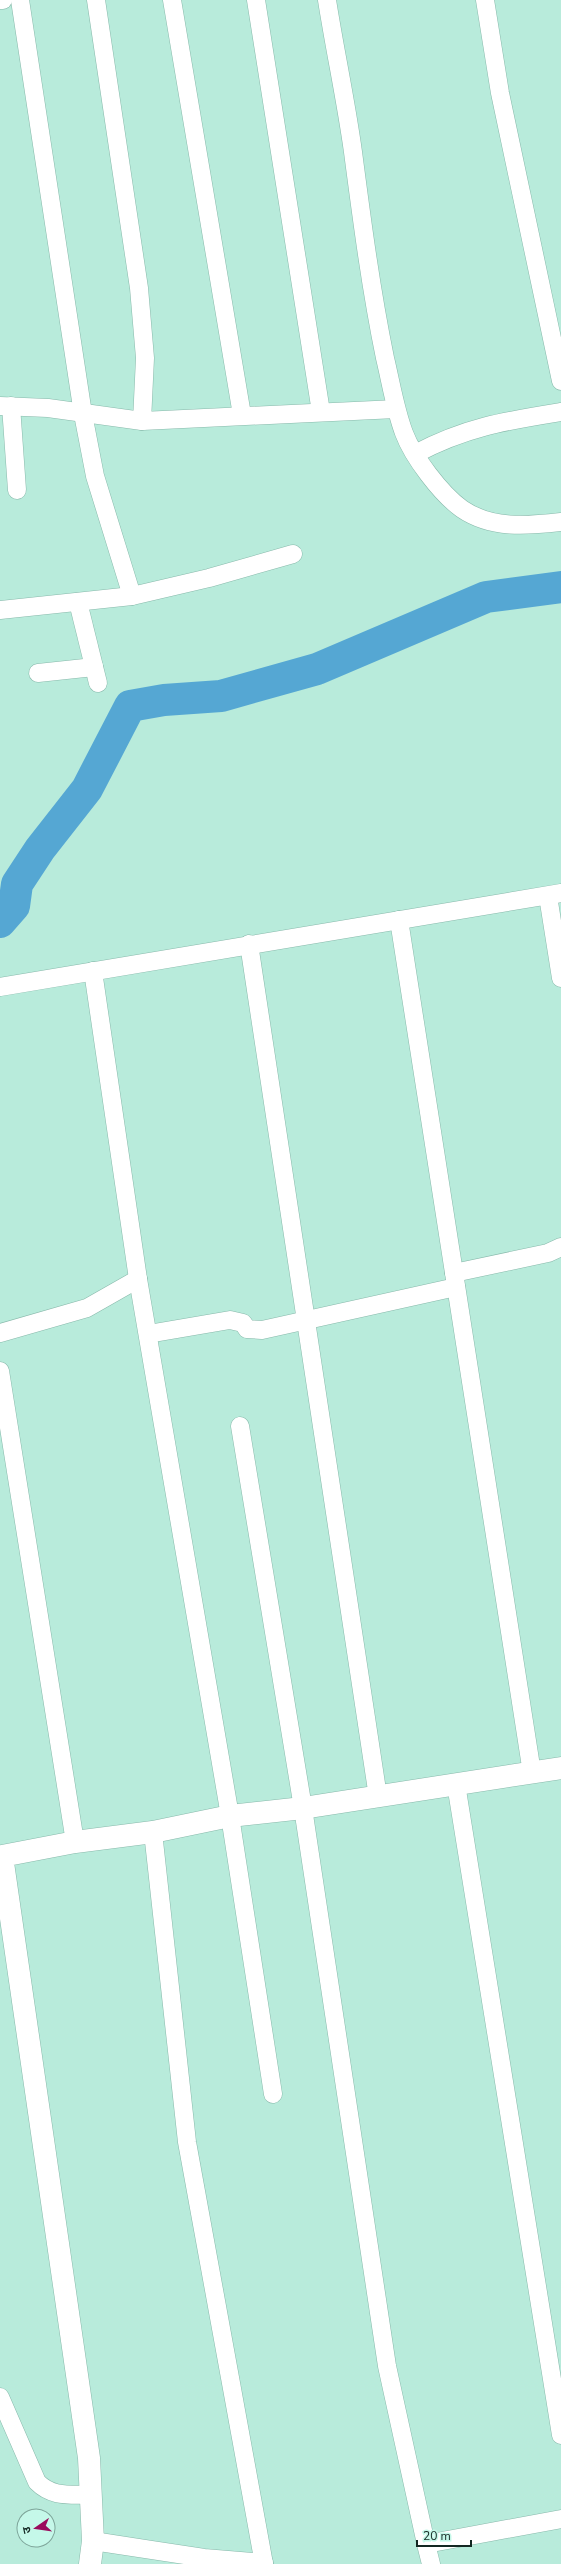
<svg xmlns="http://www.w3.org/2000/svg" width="561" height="2564" font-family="'Nunito Sans','Noto Sans Devanagari',sans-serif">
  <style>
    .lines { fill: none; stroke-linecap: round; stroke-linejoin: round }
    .river { stroke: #55a7d3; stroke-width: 32 }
    .street-casing { stroke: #88b9ab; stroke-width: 19 }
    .secondary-casing { stroke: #88b9ab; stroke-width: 23 }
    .street { stroke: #fff; stroke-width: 18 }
    .secondary { stroke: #fff; stroke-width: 22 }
  </style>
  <rect width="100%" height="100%" fill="#b8ebdb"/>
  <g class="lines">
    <!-- river -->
    <path class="river" d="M0,922L14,906L17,884L40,849L87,789L130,706L164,700L221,696L317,669L486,597L561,587"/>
    <!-- street casing -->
    <g class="street-casing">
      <g id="street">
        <path d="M0,0H3"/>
        <path d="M20,0L83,414L95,476L132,596"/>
        <path d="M96,0L139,288L145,358L142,421"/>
        <path d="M172,0L242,415"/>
        <path d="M256,0L321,412"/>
        <path d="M327,0C335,51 346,101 353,152C362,221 371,290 385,358C391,383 395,409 404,433C413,457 441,494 462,509C491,529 527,526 561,522"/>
        <path d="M485,0L500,93L561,381"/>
        <path d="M0,406L48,408L142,421L396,409"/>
        <path d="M11,406L17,490"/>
        <path d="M415,454C466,427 505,421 561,412"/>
        <path d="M78,602L98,683"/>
        <path d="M0,610L132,596L209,578L293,554"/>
        <path d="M38,673L94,667"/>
        <path d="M548,896L561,978"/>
        <path d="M399,920L532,1773"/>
        <path d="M249,944L378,1797"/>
        <path d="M93,971L138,1279L230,1816L273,2094"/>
        <path d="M0,987L561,893"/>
        <path d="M454,1273L548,1253L561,1247"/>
        <path d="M0,1333L87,1308L138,1279"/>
        <path d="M148,1334L230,1320L243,1323L247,1329L262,1330L456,1287"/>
        <path d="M0,1371L75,1842"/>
        <path d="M240,1426L303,1808L387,2366L426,2544L561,2519"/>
        <path d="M456,1784L561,2435"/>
        <path d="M153,1832L187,2142L264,2564"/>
        <path d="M0,2397L37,2482C53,2498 70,2494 91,2495"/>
        <path d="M93,2541L204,2558L264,2563"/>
        <path d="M426,2544L431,2564"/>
      </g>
    </g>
    <!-- secondary casing -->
    <g class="secondary-casing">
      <path id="secondary" d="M90,2564L93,2541L89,2458L2,1856L75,1842L153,1832L230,1816L303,1808L561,1768"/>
    </g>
    <!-- street -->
    <use href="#street" class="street"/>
    <!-- secondary -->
    <use href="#secondary" class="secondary"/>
  </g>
  <!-- north arrow -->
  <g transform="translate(36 2528) rotate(257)"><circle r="19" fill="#c5f8e9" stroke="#7ea59a"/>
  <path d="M0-3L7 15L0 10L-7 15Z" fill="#9a0b5c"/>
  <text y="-6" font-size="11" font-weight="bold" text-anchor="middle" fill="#142823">उ</text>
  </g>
  <!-- scale -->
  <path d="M417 2540v6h54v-6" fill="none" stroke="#142823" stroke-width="2"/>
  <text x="423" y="2540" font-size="12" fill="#142823" stroke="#c5f8e9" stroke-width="3" paint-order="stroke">20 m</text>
</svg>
